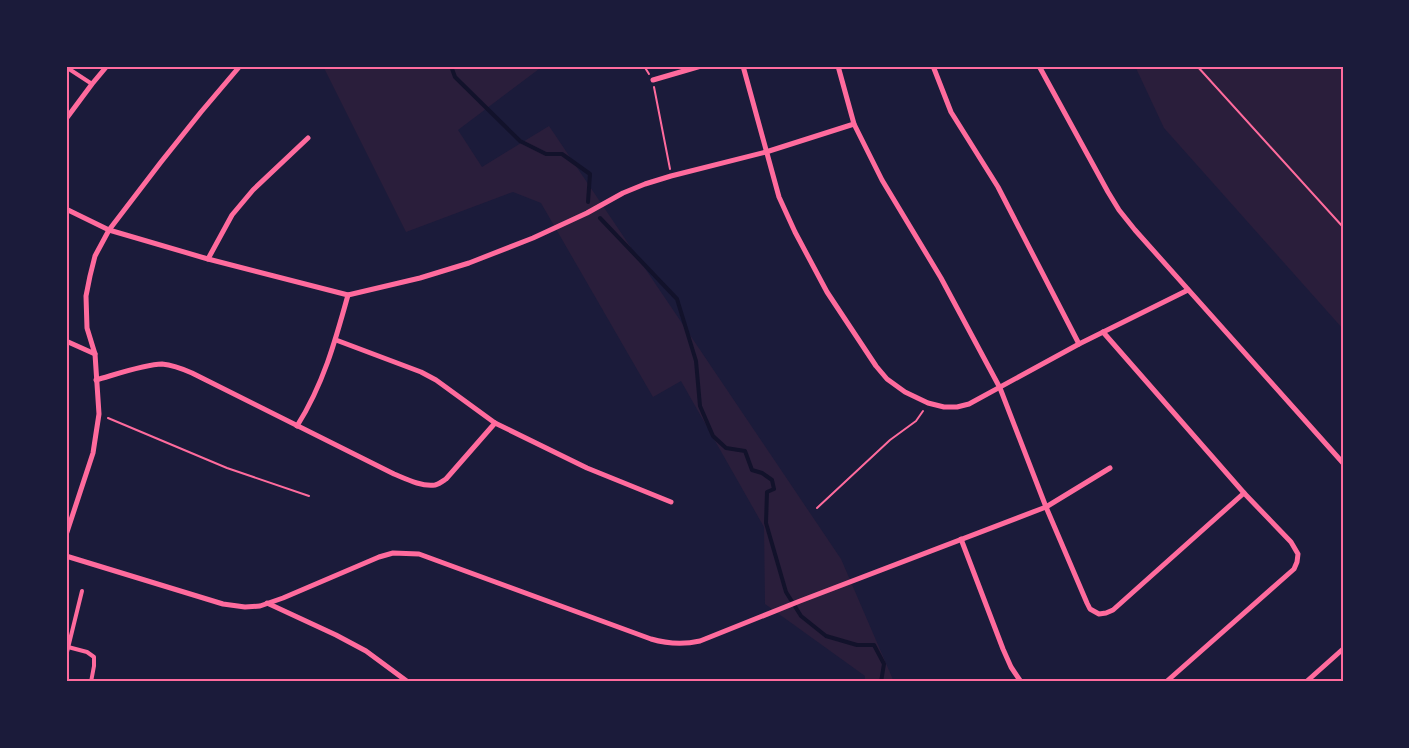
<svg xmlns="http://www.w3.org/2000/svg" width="1409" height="748" font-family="'Nunito Sans',sans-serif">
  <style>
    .green { fill: #2a1e3b }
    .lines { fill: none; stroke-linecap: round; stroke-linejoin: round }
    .stream { stroke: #12122b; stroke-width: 4 }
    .path { stroke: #ff6b9d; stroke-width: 2 }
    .service { stroke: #ff6b9d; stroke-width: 4 }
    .minor { stroke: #ff6b9d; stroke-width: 5 }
    .neatline { fill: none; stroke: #ff6b9d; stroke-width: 2 }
  </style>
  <rect width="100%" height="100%" fill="#1b1b3a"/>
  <!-- green -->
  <g class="green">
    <path d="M323,66H543L458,130L482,167L549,126L841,559L894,682H865V676L765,604L764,527L681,381L653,397L541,203L513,192L406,232Z"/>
    <path d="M1135,66H1343V329L1164,128Z"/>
  </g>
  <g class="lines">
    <!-- stream -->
    <g class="stream">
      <path d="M451,66L455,77L520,141L546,154H562L590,174L588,202"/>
      <path d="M600,218L677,299L696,361L700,406L713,436L726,448L745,451L752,470L762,473L772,480L774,489L767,492L766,523L786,592L801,616L826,636L857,645H874L884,664L881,682"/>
    </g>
    <!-- path -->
    <g class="path">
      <path d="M644,66L649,74"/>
      <path d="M1197,66L1343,227"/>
      <path d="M654,87L670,169"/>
      <path d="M108,418L227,468L309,496"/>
      <path d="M817,508L890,440L916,421L923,411"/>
    </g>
    <!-- service -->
    <g class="service">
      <path d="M66,67L92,84"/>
      <path d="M68,647L87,652L94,657V666L91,682"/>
      <path d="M66,656L82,591"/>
    </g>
    <!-- minor -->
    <g class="minor">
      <path d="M743,66L779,197L795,232L827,292L876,366L887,379L905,392L928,403L944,407H957L969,404L1079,344L1188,290"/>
      <path d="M838,66L854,124L882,180L941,278L1000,388L1046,507L1087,603L1090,609L1099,614L1106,613L1113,610L1244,493"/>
      <path d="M933,66L951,112L998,187L1079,344"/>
      <path d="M1039,66L1108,192L1119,210L1135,230L1343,463"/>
      <path d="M653,80L701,66"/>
      <path d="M66,119L92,84L107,66"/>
      <path d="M66,209L109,230L208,259L348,295L420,278L469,263L533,238L587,213L623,193L645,184L671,176L766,152L854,124"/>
      <path d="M208,259L232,215L253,190L308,138"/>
      <path d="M1103,332L1244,493L1291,542L1298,554L1297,562L1294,569L1166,682"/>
      <path d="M336,340L421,372L436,380L495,423L587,468L671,502"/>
      <path d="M66,341L95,354"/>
      <path d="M96,380C114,375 145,364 162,364C172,365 183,369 192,373L394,474C406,479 422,487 435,485C439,484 443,481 446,479L495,423"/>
      <path d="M297,426C323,385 335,342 348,295"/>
      <path d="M66,535L93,453L99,414L95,354L87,328L86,296L90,276L95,256L109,230L161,162L201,112L240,66"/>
      <path d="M961,539L1003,649L1011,667L1021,682"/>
      <path d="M66,556L223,604L245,607L260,606L283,598L379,557L393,553L419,554L651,639C668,644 682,645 700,641L800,601L1046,507L1110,468"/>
      <path d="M267,603L336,635L366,651L408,682"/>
      <path d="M1306,682L1343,649"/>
    </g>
  </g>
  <!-- border -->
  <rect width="1409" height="748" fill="none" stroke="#1b1b3a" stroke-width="135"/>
  <rect x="68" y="68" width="1274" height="612" class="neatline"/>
</svg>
